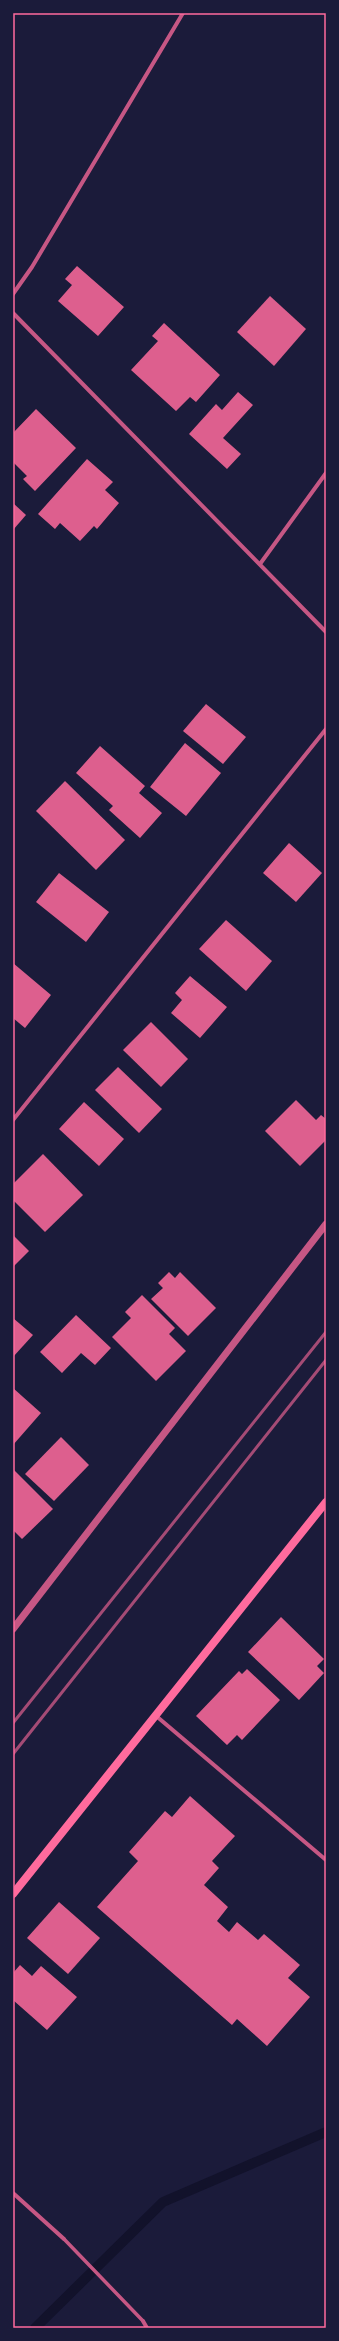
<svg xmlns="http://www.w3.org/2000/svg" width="339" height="2341" font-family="'IBM Plex Sans',sans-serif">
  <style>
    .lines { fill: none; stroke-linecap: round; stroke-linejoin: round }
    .stream { stroke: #12122b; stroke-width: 10 }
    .building { fill: #dd5f8e }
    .pedestrian { stroke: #c65784; stroke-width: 3.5 }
    .minor { stroke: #c65784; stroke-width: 4 }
    .tertiary { stroke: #c65784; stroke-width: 7 }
    .secondary { stroke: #ff6b9d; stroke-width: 8 }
    .rail { stroke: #a44b75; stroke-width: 3 }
    .neatline { fill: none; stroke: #ff6b9d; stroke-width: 1.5 }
  </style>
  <rect width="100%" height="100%" fill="#1b1b3a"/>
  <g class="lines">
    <!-- stream -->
    <path class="stream" d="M35,2328L163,2202L326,2132"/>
  </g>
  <!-- building -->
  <g class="building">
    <path d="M77,266L124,307L98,336L58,301L72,285L65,279Z"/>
    <path d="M270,296L306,329L274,366L237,332Z"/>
    <path d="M164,323L220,375L196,402L190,397L176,411L131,370L158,341L152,336Z"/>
    <path d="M238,392L253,405L223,438L241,454L227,469L189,434L216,404L222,410Z"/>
    <path d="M36,409L76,448L35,491L23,479L27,476L13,462V433Z"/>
    <path d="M87,459L113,482L105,490L119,503L97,529L94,526L80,541L60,523L55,529L38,514Z"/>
    <path d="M13,503L26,515L13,530Z"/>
    <path d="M206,704L246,737L223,764L183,731Z"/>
    <path d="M185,743L221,773L186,816L150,787Z"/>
    <path d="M100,746L145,786L139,793L162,813L140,838L109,810L113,806L76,773Z"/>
    <path d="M65,781L125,840L96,870L36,811Z"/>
    <path d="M289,843L322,873L296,902L263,873Z"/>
    <path d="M59,873L109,912L86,942L36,902Z"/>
    <path d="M226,920L272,961L246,991L199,949Z"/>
    <path d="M13,963L51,995L25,1028L13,1018Z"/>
    <path d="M190,976L227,1007L200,1038L171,1013L182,1000L175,993Z"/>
    <path d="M151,1022L188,1059L161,1087L123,1050Z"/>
    <path d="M118,1067L162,1109L139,1133L95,1090Z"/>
    <path d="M296,1100L316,1120L321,1115L326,1119V1140L300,1166L265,1131Z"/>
    <path d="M84,1102L124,1139L99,1166L59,1129Z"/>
    <path d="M43,1154L83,1195L45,1232L13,1200V1184Z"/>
    <path d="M13,1235L29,1251L13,1267Z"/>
    <path d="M169,1272L175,1278L180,1272L216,1308L188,1336L151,1299L163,1288L158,1283Z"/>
    <path d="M142,1295L175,1328L169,1334L186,1351L156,1381L112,1337L131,1318L125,1312Z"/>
    <path d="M76,1315L111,1348L95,1365L81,1353L62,1373L40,1352Z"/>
    <path d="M13,1318L33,1335L13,1357Z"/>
    <path d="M13,1388L41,1413L13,1445Z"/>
    <path d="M61,1437L89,1465L54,1501L25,1474Z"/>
    <path d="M14,1470L53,1509L22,1539L13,1530Z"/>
    <path d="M281,1617L324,1659L317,1666L324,1673L299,1700L248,1652Z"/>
    <path d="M247,1669L280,1700L242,1740L237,1735L227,1745L196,1716L239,1671L242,1674Z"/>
    <path d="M190,1796L235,1836L212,1861L219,1868L204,1885L228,1907L217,1921L229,1932L237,1922L258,1940L264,1934L300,1965L288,1978L310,1997L267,2046L237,2019L232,2025L97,1907L138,1861L129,1852L165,1811L172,1817Z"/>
    <path d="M59,1902L100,1938L68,1974L27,1938Z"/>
    <path d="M20,1965L32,1976L41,1966L77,1997L47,2030L13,2000V1973Z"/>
  </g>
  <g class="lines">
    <!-- pedestrian -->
    <path class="pedestrian" d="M64,2239L143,2321"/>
    <!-- minor -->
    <g class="minor">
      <path d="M13,294L32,267L183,13"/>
      <path d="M13,313L326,632"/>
      <path d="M260,564L326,473"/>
      <path d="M13,1120L326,729"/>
      <path d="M155,1715L326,1860"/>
      <path d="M13,2193L64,2239"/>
      <path d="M143,2321L147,2328"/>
    </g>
    <!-- tertiary -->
    <path class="tertiary" d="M13,1629L326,1224"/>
    <!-- secondary -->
    <path class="secondary" d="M13,1894L326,1502"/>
    <!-- rail -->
    <g class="rail">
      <path d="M13,1723L326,1332"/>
      <path d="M13,1754L326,1360"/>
    </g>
  </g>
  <!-- border -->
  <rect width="339" height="2341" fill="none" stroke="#1b1b3a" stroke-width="28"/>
  <rect x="14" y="14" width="311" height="2313" class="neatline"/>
</svg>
